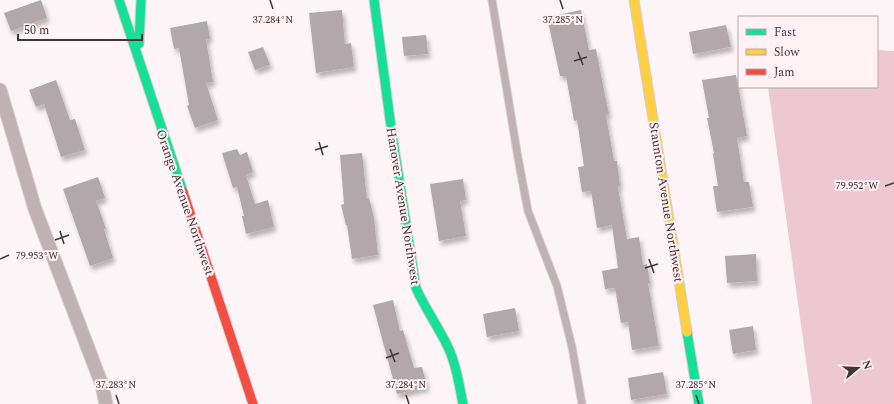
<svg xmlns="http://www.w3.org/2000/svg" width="894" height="404" font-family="Spectral,serif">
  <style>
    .forest { fill: #edc8d2 }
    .building { fill: #b2a8ab; filter: url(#shadow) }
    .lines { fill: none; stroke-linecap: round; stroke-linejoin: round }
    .lane-casing { stroke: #d6ced1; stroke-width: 9 }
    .street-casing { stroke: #d6ced1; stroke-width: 15 }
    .fast-casing { stroke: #d6ced1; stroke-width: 11 }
    .slow-casing { stroke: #d6ced1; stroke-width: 11 }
    .jam-casing { stroke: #d6ced1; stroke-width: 11 }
    .lane { stroke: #c0b1b5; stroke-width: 7 }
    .street { stroke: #c0b1b5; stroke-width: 13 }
    .fast { stroke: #16e098; stroke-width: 9 }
    .slow { stroke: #ffcf43; stroke-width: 9 }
    .jam { stroke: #f24e42; stroke-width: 9 }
    .ticks { fill: none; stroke: #413437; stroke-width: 1.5 }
    .labels { text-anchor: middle; stroke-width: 4; stroke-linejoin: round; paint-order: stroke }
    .street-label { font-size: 13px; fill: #413437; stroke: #fff1f4 }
    .ticks-label { font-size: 10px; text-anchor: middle; fill: #413437; stroke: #fff1f4; stroke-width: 4; stroke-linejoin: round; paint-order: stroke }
  </style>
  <defs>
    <filter id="shadow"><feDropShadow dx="2.5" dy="4.5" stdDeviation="2" flood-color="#0004"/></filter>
  </defs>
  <rect width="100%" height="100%" fill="#fcf4f6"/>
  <!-- forest -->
  <path class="forest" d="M877,50L894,51V404H812L768,87H877Z"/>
  <!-- building -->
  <g class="building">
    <path d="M41,0L47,18L11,31L4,13Z"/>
    <path d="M342,10L345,44L351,43L354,67L316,73L309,13Z"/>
    <path d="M581,10L589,50L596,49L604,90L609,114L606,115L614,161H617L620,186L618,187L627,239L639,237L643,265L647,264L650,283H648L659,346L632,350L628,322L621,323L615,288L605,289L602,271L618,268L612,225L597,228L591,191L582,192L578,167L584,166L577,120L574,121L566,76H560L547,17Z"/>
    <path d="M207,21L210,39H206L213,82L206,83L218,120L195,128L187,106L189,105L179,48L174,49L170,28Z"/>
    <path d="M726,25L731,47L693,54L689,32Z"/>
    <path d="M426,35L428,54L404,56L402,37Z"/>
    <path d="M263,47L270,65L255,70L248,52Z"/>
    <path d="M736,75L747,136L737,138L744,182H749L753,207L717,212L713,186H718L713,154L714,153L707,118H709L702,80Z"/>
    <path d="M56,80L70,120L75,119L85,150L61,157L44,104L36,107L29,90Z"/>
    <path d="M237,149L240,155L247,152L253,172L246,175L255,204L268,200L274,227L246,234L242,216H244L237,187L233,188L222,153Z"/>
    <path d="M362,153L367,199L369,198L374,218L378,255L352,259L347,225H346L341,205L344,204L340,155Z"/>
    <path d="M98,177L105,198L96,201L106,229H104L113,258L90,266L63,189Z"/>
    <path d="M463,179L466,200L460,201L466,236L439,241L430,184Z"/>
    <path d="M756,254L757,281L727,283L725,256Z"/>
    <path d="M393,300L400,331L403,330L414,368L422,367L427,387L397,394L373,305Z"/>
    <path d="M515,308L519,331L487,337L483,314Z"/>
    <path d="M753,326L756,350L733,354L729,330Z"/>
    <path d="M663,372L667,394L631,400L628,378Z"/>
  </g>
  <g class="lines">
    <!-- lane casing -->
    <g class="lane-casing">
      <path id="lane" d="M492,0L518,158L528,211L557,286L572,347L582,404"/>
    </g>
    <!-- street casing -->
    <g class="street-casing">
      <path id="street" d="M0,90L35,209L102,385L106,404"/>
    </g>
    <!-- fast casing -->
    <g class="fast-casing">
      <g id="fast">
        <path d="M119,0L183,192"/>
        <path d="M374,0L392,134L416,288C425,308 437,325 447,345C456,363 459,384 463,404"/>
        <path d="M139,44L141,0"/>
        <path d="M687,332L699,404"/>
      </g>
    </g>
    <!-- slow casing -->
    <g class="slow-casing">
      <path id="slow" d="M634,0L687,332"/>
    </g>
    <!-- jam casing -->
    <g class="jam-casing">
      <path id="jam" d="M183,192L253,404"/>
    </g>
    <!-- lane -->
    <use href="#lane" class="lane"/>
    <!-- street -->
    <use href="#street" class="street"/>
    <!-- fast -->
    <use href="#fast" class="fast"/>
    <!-- slow -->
    <use href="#slow" class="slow"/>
    <!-- jam -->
    <use href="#jam" class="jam"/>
  </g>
  <!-- ticks -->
  <path class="ticks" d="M270,0L273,9M560,0L563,9M578,52L583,65M574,61L587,57M319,142L323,155M315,150L328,146M885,186L894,183M60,231L64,244M55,240L69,235M0,259L9,255M649,259L654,273M645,268L658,264M390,349L395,362M386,358L399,353M116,395L119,404M406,395L409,404M696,395L699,404"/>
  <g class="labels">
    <!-- street labels -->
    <g class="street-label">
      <text transform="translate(186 202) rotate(71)" y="5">Orange Avenue Northwest</text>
      <text transform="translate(667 202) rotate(81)" y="5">Staunton Avenue Northwest</text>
      <text transform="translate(404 206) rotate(81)" y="5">Hanover Avenue Northwest</text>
    </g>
  </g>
  <g class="ticks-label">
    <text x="273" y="23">37.284°N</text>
    <text x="563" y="23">37.285°N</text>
    <text x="857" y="189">79.952°W</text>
    <text x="37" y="259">79.953°W</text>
    <text x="116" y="388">37.283°N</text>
    <text x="406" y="388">37.284°N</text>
    <text x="696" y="388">37.285°N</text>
  </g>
  <!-- legend -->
  <rect x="738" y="16" width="140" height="72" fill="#fff1f4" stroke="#b3a5a8"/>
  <rect x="746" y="29" width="20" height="6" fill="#16e098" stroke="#b3a5a8"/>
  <text x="774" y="36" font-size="12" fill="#413437">Fast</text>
  <rect x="746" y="49" width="20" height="6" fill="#ffcf43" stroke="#b3a5a8"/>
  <text x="774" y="56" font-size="12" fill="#413437">Slow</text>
  <rect x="746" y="69" width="20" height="6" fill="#f24e42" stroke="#b3a5a8"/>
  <text x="774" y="76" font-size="12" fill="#413437">Jam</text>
  <!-- north arrow -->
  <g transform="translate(858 368) rotate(71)" stroke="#fff1f4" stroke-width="3" paint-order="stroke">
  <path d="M0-3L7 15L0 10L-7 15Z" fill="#413437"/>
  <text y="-6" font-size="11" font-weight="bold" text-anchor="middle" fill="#413437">N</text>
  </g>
  <!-- scale -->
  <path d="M18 34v6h124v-6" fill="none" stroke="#413437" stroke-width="2"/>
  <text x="24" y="34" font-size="12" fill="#413437" stroke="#fff1f4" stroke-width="3" paint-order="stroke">50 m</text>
</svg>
